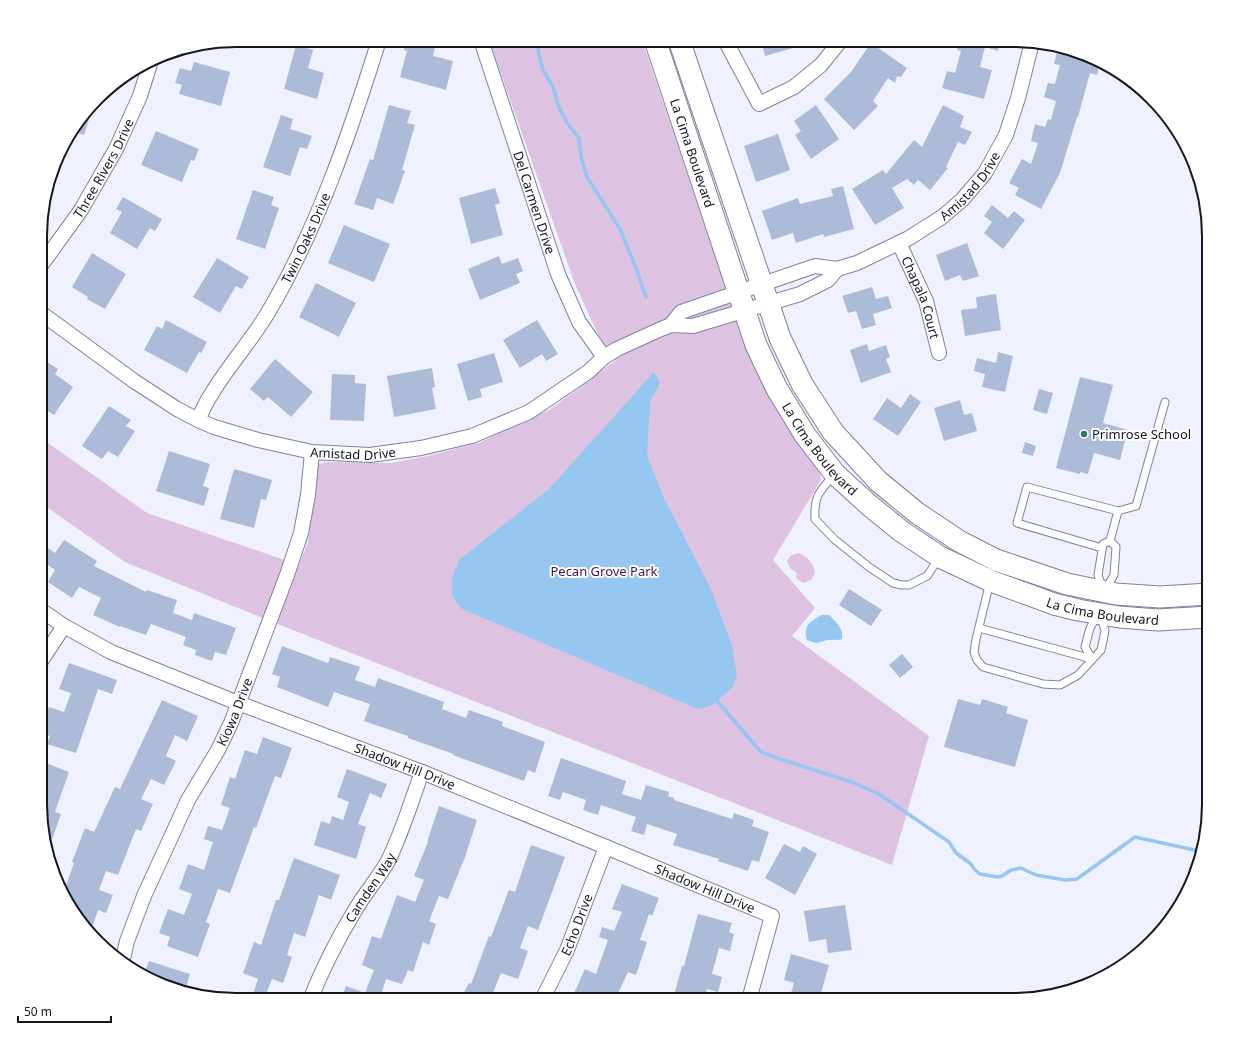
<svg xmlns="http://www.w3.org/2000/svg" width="1249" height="1040" font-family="'Noto Sans',sans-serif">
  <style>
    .green { fill: #ddc2e1 }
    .water { fill: #95c7f1 }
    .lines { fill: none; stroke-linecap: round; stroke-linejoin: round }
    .stream { stroke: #95c7f1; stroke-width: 3.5 }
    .building { fill: #acbbd7 }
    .lane-casing { stroke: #80819e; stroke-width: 9 }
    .street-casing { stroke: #80819e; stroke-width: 16 }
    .secondary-casing { stroke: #80819e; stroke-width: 23 }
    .lane { stroke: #fff; stroke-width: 7 }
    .street { stroke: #fff; stroke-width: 14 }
    .secondary { stroke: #fff; stroke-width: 21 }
    .poi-dot { fill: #2e766f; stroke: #fff; stroke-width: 1.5 }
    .labels { text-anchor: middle; stroke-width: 4; stroke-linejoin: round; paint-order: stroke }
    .street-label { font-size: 13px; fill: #161621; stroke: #fff }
    .poi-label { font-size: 13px; fill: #161621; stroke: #fff; text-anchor: start }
    .park-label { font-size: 13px; fill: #46144e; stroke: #fff }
    .rim { fill: none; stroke: #161621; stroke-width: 2 }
  </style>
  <rect width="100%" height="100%" fill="#f0f1fe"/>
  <!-- green -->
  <g class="green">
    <path d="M489,40H642L738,325L818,464L821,480L773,560L815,608L792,636L929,736L892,865L280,625L125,562L41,503V438L147,513L299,565L308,542L318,464L326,462L391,463L428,456L481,442L549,410L578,389L600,371L615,361L598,334L575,284Z"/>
    <path d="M798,553C808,557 813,562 815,573L811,580L803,583L796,578L797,573L790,568L787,561L790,556Z"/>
  </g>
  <!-- water -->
  <g class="water">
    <path d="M654,372L660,383L650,402L647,456L664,498L711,589L732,646L737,677L732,688L711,706L698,709L460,608L452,595V579L459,560L549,489Z"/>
    <path d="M822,615H829C836,622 844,628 842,639C837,641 834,639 829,640C818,641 820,646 807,640C803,626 810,621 822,615Z"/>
  </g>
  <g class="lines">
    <!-- stream -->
    <g class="stream">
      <path d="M538,40V50L543,70L553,87L558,105L567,123L579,138L581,157L587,177L620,229L636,268L646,297"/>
      <path d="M714,697L717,701L761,752L783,760L852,782L879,794L949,842L956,853L970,863L975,870L980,874L998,877L1002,876L1011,870L1021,868L1036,875L1065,880L1077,879L1135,837L1199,851"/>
    </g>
  </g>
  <!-- building -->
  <g class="building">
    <path d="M407,40H425L436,43L433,56L453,61L446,90L400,77L407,51L404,50Z"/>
    <path d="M761,40H791L793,48L765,56Z"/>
    <path d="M960,40H1001L998,51L985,47L980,67L992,70L984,99L942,88L947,71L955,73L961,51L957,50Z"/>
    <path d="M871,43L907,68L901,77L897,76L895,83L888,78L873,101L878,106L854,130L824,99L851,72Z"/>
    <path d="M296,45L313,50L308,68L324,73L317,99L284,89Z"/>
    <path d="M1058,48L1088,55L1100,63L1097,75L1090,73L1078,117H1077L1060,173L1041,209L1015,195L1019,188L1009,183L1022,159L1031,164L1038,143L1031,141L1035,124L1045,127L1048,119L1051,120L1056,101L1044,97L1048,83L1055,84L1060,65L1054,64Z"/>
    <path d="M194,62L230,72L221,106L179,94L182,85L175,83L180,68L191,71Z"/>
    <path d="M389,105L411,111L407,123L415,125L402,170L405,171L393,204L377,198L373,210L354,204L370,159L373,160Z"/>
    <path d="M816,105L839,139L811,159L795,135L801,131L794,121Z"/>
    <path d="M943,105L964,116L960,127L972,132L965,145L958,142L946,167L948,168L930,190L918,180L914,185L907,179L892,188L904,208L875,225L852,189L883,170L886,174L914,140L922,147Z"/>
    <path d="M93,106L84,135L72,131Z"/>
    <path d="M281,115L293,119L290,129L312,136L307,149L300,147L290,176L263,167Z"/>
    <path d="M156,131L199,149L194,161L191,160L182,182L141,165Z"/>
    <path d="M778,134L790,170L756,182L744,146Z"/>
    <path d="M843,186L854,229L824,237L823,234L796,243L793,233L772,240L762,211L798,198L800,204L833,196L831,189Z"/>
    <path d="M495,188L500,203L495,205L503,235L471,244L459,198Z"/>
    <path d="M253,190L274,197L271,205L279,208L265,249L236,239Z"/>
    <path d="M123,197L162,219L155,231L150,228L137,249L110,233L122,212L116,209Z"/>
    <path d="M992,205L1008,218L1014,211L1025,220L1003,249L984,233L992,222L984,216Z"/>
    <path d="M344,225L390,244L374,282L328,263Z"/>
    <path d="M967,243L979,276L963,281L960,275L945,281L936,255Z"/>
    <path d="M92,253L126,274L105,309L87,299L88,297L72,287Z"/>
    <path d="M499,256L502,264L518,258L523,271L516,274L520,283L480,300L468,269Z"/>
    <path d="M217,258L249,277L242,289L236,286L220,313L193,297Z"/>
    <path d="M316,283L356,303L339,337L299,317Z"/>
    <path d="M872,287L876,299L888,296L892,308L873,314L876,325L862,329L856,311L848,313L842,296Z"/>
    <path d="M996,294L1001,330L965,336L961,310L977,308L976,297Z"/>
    <path d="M166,320L207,342L201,353L199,352L187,373L144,350L157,326L162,329Z"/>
    <path d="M537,320L558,354L546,361L542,354L520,368L503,340Z"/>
    <path d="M867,344L869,351L886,345L890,357L886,359L891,372L861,383L850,350Z"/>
    <path d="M998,352L1013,356L1005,392L982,387L985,374L974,371L977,358L996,363Z"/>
    <path d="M494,353L503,382L480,389L482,397L468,401L457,364Z"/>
    <path d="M275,359L313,392L291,417L268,397L264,401L250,389Z"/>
    <path d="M47,362L58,369L55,374L73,387L54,415L41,407V370Z"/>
    <path d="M432,368L435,387L432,388L436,409L394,417L387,376Z"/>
    <path d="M332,374L355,375V383L366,384L364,421L330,420Z"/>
    <path d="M1080,377L1113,385L1103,423L1128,430L1120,460L1094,453L1088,474L1080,472V474L1056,468Z"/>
    <path d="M1039,389L1053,393L1047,414L1033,410Z"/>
    <path d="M910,394L921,402L898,436L873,419L887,398L901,408Z"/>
    <path d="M960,400L964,415L972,413L977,431L944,441L934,408Z"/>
    <path d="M109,406L131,420L126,426L135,431L118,457L108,451L102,459L82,446Z"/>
    <path d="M1025,442L1036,446L1033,456L1022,453Z"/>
    <path d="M169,451L210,464L203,486L209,488L204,506L156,491Z"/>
    <path d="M234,469L272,480L266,500L261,499L254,528L220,519Z"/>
    <path d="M64,540L97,561L94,566L146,592L147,590L177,600L173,613L192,620L194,613L236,628L226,655L215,652L212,661L195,655L196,650L183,645L186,637L151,624L146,635L120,626V627L93,615L101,598L79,587L72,598L48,582L55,570L41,560V543L55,553Z"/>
    <path d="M849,589L882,610L871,626L839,605Z"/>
    <path d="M282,646L328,663L330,657L360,667L355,680L375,687L378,678L444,702L442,709L466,718L469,710L503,722L502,726L545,742L535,773L528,770L524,781L453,755L454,754L408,738V736L364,721L370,704L334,692L328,707L277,687L280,677L272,674Z"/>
    <path d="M902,654L913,667L900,678L889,665Z"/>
    <path d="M69,663L117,680L112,694L98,689L76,753L47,744L50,736L41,733L49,707L64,712L71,693L59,689Z"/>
    <path d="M958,699L980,705L982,699L1008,707L1006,713L1028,720L1015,767L944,747Z"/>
    <path d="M162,700L198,716L187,741L175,735L166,756L176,761L164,785L151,779L141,799L153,804L141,831L136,829L118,875L106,871L99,890L113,895L106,913L98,910L93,925L82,920L63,894L74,863L72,862L85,828L94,832L115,787L120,789Z"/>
    <path d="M263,737L292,748L281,778L275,776L256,828L254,827L230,893L218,889L206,922L210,924L198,957L167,946L170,937L159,933L168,909L184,915L192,894L179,889L188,864L204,870L213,842L204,839L208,826L222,830L230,808L221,805L230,777L235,779L245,750L257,754Z"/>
    <path d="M561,758L626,781L622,794L641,800L646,785L669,792L668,796L674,798V800L732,819L734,813L754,820L752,826L769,832L759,862L752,860L748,871L718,861L719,859L673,845L677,834L647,824L644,835L631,831L636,817L601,805L598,815L583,810L586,800L563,792L560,800L548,796Z"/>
    <path d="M41,761L69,772L55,812L61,814L49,848L40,817Z"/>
    <path d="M347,769L387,784L381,798L370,793L358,824L366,827L356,859L314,845L321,821L330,824L332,816L343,820L349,802L337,797Z"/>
    <path d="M439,806L477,820L465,857L448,899L439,896L429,921L436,924L429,945L423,942L413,972L408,970L402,984L386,979L380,998V1000H341L346,986L365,993L374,970L362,965L372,936L381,939L397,895L415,902L424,880L414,876L428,842H427Z"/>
    <path d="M784,844L800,852L803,846L817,854L795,895L765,878Z"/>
    <path d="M531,845L565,857L538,930L528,926L520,948L528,951L518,979L501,973L490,1000H460L469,983L471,984L489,936L491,937L509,890L515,892Z"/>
    <path d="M294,858L340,875L331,900L319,895L305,937L294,933L287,955L292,957L283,983L272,979L264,1000H251L258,979L243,973L254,942L261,945L276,900H279Z"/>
    <path d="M622,884L659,898L652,916L649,914L640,940L647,942L636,975L628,972L615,1000H571L585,969L596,974L608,940L599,937L602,927L614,931L622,912L612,909Z"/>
    <path d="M845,905L852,950L828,953L826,939L809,942L804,911Z"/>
    <path d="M698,914L732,923L729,932L734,934L730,951L719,948L712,974L722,977L718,992L707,989L704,1000H690L674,995L682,966H684Z"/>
    <path d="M791,954L829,965L819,1000H789L794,983L784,980Z"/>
    <path d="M149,961L190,974L185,991L161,985L144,974Z"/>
  </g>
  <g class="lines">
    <!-- lane casing -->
    <g class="lane-casing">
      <g id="lane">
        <path d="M833,476C819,492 814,496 815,519L834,539L869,567L893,583L902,585H909L927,576L939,558"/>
        <path d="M1110,541L1118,511L1136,506L1165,402"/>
        <path d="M1110,541L1116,547L1114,575L1104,592L1098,575L1103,544Z"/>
        <path d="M1102,548L1017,523L1027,487L1118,511"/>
        <path d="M990,582L976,639L974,652L977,660L983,667L1043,684L1060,685L1078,675L1101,650L1105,631L1101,617"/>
        <path d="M979,628L1092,659"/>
        <path d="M1092,659L1085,647L1090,628L1097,616"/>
      </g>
    </g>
    <!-- street casing -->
    <g class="street-casing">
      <g id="street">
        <path id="s1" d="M481,40L558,274L579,322L604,357"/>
        <path d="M725,40L759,104L794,87L821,65L841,40"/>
        <path id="s2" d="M899,243L926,301L939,353"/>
        <path id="s3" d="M42,264L81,210L116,149L140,96L150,64"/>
        <path id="s4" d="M41,313L134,381L177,409L198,420L214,427L258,440L312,452L370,455L421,448L472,436L529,412L588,372L604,357L617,349L661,329L671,325L693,326L800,294L828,280L837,269"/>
        <path id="s5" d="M671,325L681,312L710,302L815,266L837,269L857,263L909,238L942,217L962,200L985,173L1006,135L1018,98L1032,42"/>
        <path id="s6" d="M198,420C202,411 206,402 212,393C229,365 252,340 269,311C318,227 350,133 379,40"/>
        <path id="s7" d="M41,610L64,626L111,652L238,703L422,772L606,847L772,916L749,1000"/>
        <path d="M41,661L64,626"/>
        <path id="s8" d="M123,959L127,941L144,896L188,800L218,750L231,723L287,575L301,533L308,495L312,452"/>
        <path id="s9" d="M310,1000C322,970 337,940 354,912C364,894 378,879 388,861C402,833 411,802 422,772"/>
        <path id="s10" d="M542,1000L567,950L606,847"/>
      </g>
    </g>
    <!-- secondary casing -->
    <g class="secondary-casing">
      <g id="secondary">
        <path id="s11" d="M655,40L756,345L777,389L805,435L835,474L869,505L901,531L940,557L991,581L1054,604L1078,610L1119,617L1158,620L1209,617"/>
        <path d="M679,40L780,338L802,384L833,432L878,481L917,513L959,541L996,560L1067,584L1116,594L1160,597L1209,594"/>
      </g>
    </g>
    <!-- lane -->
    <use href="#lane" class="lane"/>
    <!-- street -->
    <use href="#street" class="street"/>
    <!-- secondary -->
    <use href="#secondary" class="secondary"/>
  </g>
  <!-- markers -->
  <circle class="poi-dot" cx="1084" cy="434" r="4"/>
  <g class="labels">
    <!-- street labels -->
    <g class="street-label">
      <text dy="5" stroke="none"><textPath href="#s11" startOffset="119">La Cima Boulevard</textPath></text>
      <text dy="5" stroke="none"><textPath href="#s3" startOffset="114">Three Rivers Drive</textPath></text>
      <text dy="5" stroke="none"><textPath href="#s5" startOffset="340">Amistad Drive</textPath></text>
      <text dy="5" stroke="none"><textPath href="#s1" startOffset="171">Del Carmen Drive</textPath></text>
      <text dy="5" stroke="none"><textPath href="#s6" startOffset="212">Twin Oaks Drive</textPath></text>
      <text dy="5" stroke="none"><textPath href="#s2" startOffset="59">Chapala Court</textPath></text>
      <text dy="5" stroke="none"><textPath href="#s11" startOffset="444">La Cima Boulevard</textPath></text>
      <text dy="5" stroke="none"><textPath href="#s4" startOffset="350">Amistad Drive</textPath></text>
      <text dy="5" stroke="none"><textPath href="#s11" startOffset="780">La Cima Boulevard</textPath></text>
      <text dy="5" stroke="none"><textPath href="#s8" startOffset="272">Kiowa Drive</textPath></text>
      <text dy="5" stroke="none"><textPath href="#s7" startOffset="397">Shadow Hill Drive</textPath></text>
      <text dy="5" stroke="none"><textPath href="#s9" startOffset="128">Camden Way</textPath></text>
      <text dy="5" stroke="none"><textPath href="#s7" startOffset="721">Shadow Hill Drive</textPath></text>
      <text dy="5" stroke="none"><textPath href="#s10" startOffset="83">Echo Drive</textPath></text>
    </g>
    <!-- poi labels -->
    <g class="poi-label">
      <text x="1092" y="439">Primrose School</text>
    </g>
    <!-- park labels -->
    <g class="park-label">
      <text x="604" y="576">Pecan Grove Park</text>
    </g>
  </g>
  <!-- crop -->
  <path d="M0 0H1249V1040H0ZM236 47H1013A189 189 0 0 1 1202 236V804A189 189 0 0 1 1013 993H236A189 189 0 0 1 47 804V236A189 189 0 0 1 236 47Z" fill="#fff" fill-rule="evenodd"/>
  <path class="rim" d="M236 47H1013A189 189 0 0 1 1202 236V804A189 189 0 0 1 1013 993H236A189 189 0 0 1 47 804V236A189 189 0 0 1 236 47Z"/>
  <!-- scale -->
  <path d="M18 1016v6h93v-6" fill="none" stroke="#161621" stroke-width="2"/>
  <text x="24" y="1016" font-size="12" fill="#161621" stroke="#ffffff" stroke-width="3" paint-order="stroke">50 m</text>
</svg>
